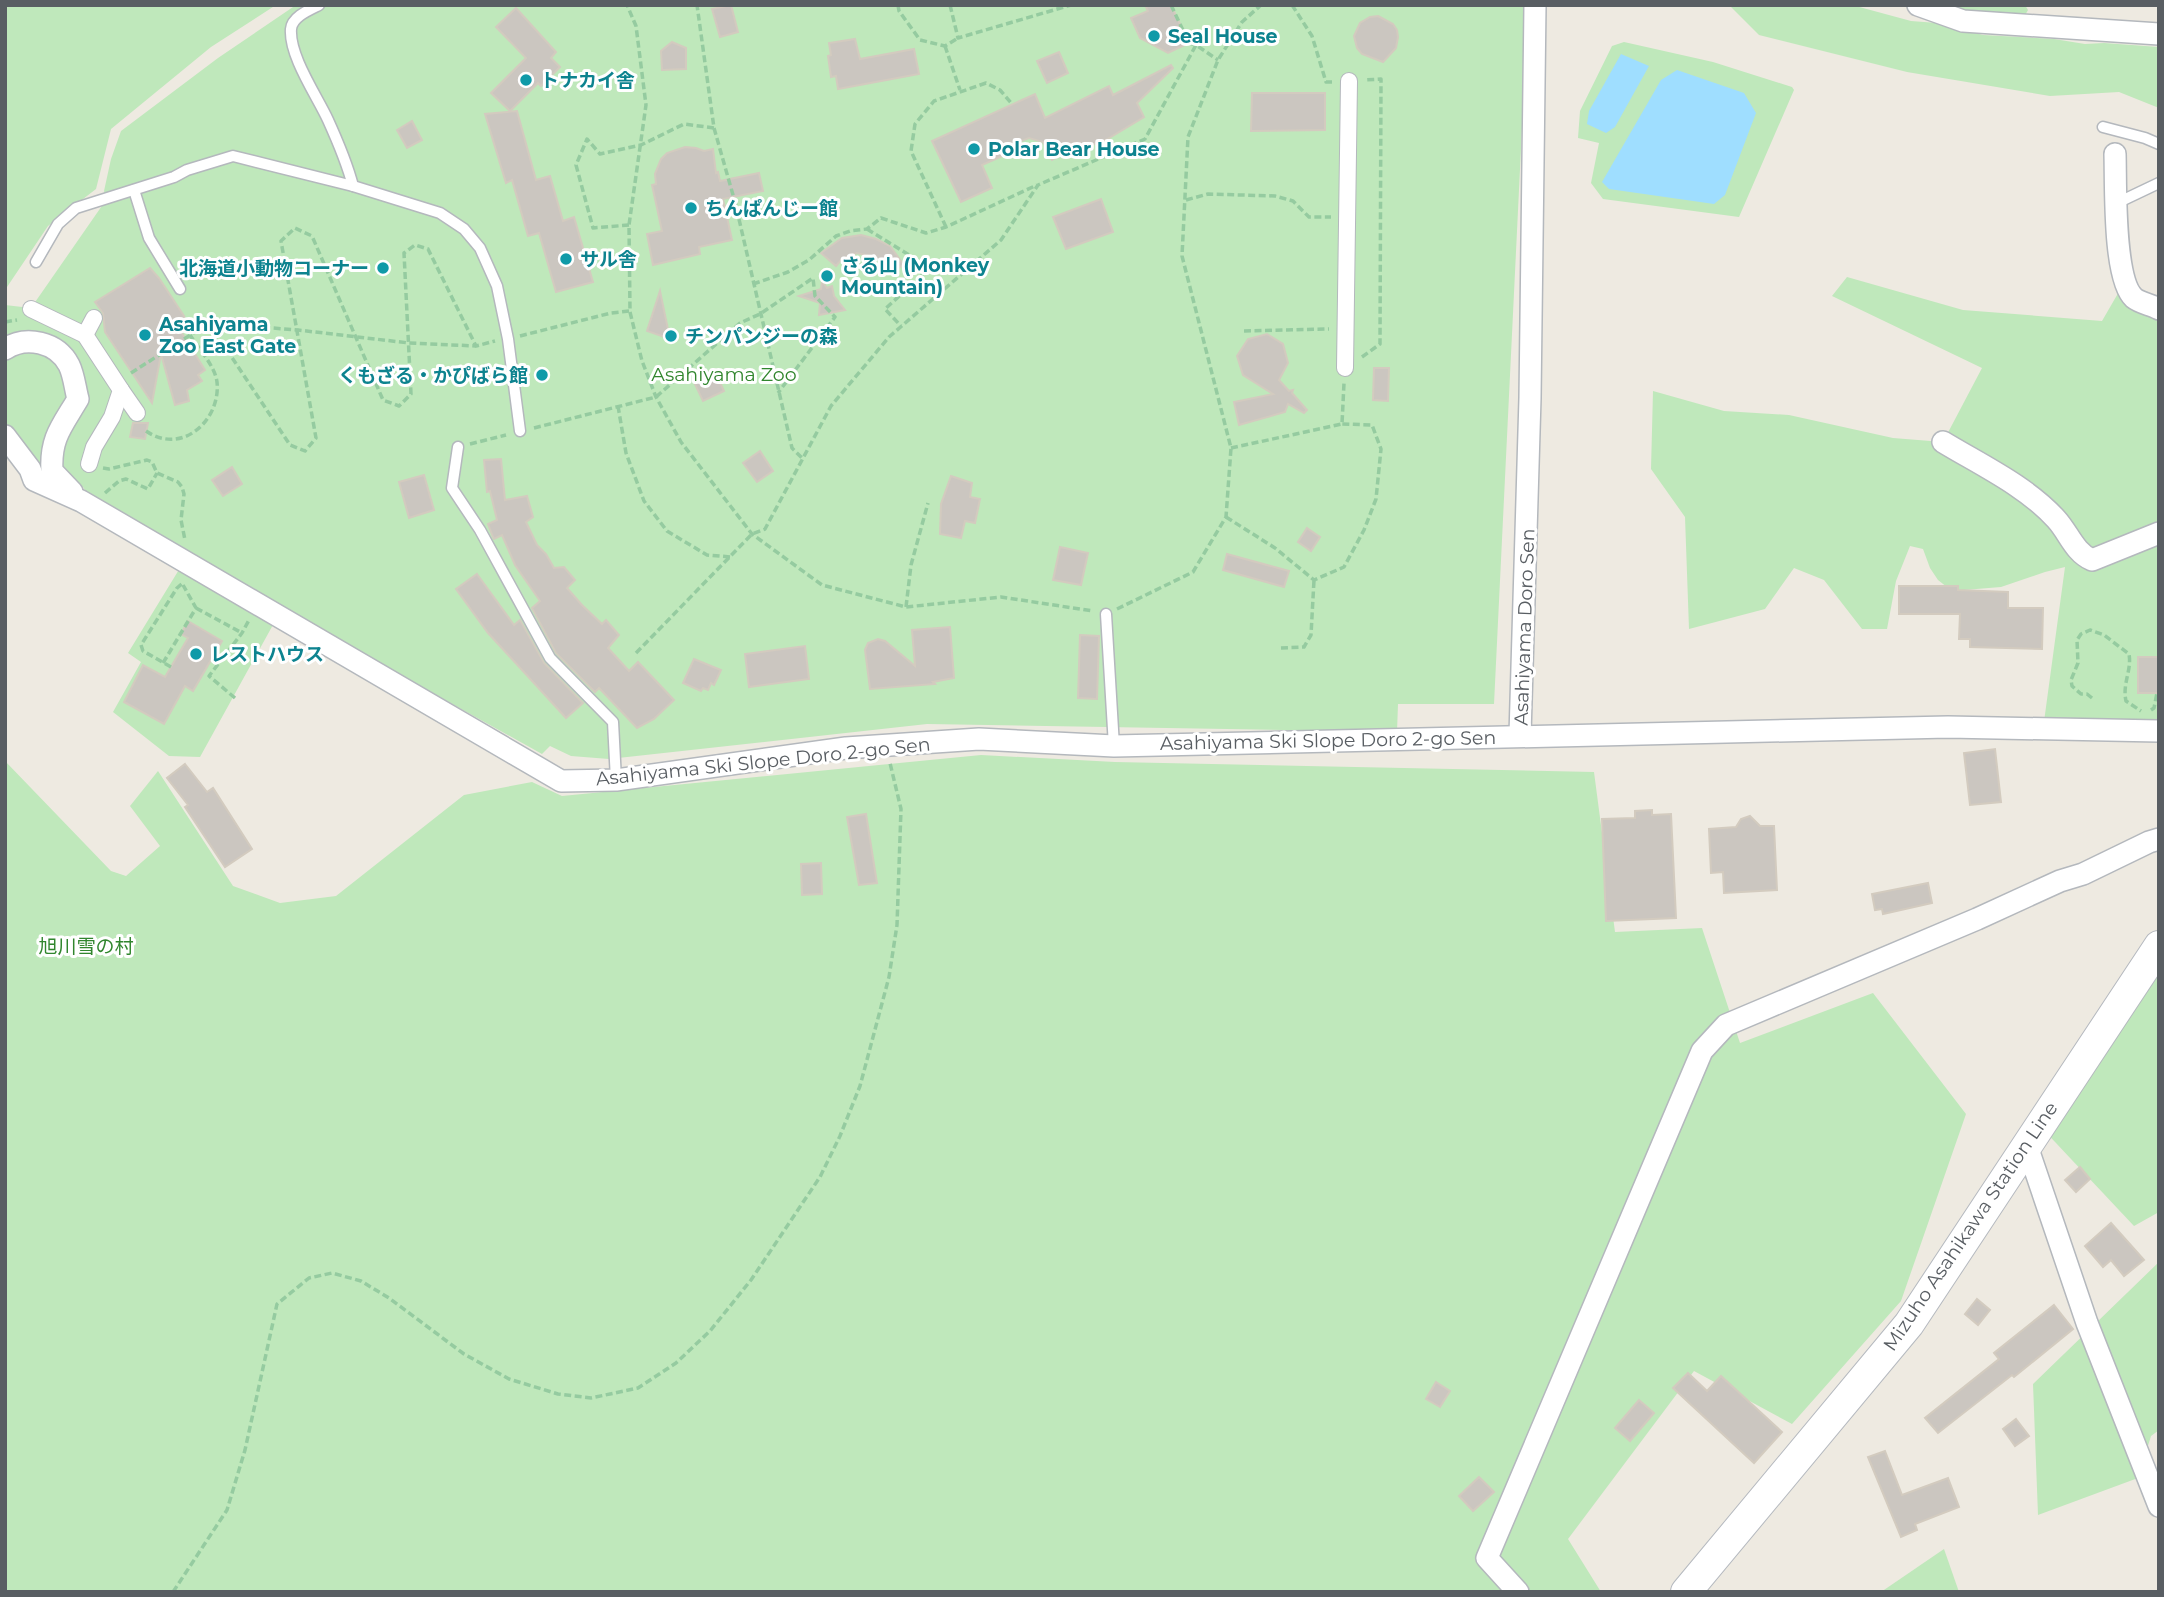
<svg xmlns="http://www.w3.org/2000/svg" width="2164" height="1597" font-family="Montserrat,'Noto Sans JP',sans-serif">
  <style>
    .green { fill: #bfe8bb }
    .water { fill: #9fdeff }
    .building { fill: #cbc6c0; stroke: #d3cbbf; stroke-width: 2 }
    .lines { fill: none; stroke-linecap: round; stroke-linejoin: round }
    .service-casing { stroke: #b4b8bd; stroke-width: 13 }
    .pedestrian-casing { stroke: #b4b8bd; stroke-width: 18 }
    .minor-casing { stroke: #b4b8bd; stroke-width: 24 }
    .secondary-casing { stroke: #b5b9bf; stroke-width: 32 }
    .path { stroke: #95cba0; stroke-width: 3.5; stroke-dasharray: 7 3.5; stroke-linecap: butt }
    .service { stroke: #fff; stroke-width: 10 }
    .pedestrian { stroke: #fff; stroke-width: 16 }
    .minor { stroke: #fff; stroke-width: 21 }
    .secondary { stroke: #fff; stroke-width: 30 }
    .culture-dot { fill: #0f9aa8; stroke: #fff; stroke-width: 2.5 }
    .labels { text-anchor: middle; stroke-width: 6; stroke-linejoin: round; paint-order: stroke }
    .culture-label { font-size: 19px; font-weight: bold; fill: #0d838f; stroke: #fff; text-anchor: start }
    .park-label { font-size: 19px; fill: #31862e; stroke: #fff }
    .street-label { font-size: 19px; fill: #595e63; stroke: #fff }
  </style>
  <rect width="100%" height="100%" fill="#eeeae1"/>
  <!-- green -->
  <g class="green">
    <path d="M5,5H276L211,47L111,129L96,189L48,226L5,290Z"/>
    <path d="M296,5H1528L1494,704H1398L1397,732L927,724L609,759L571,756L550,746L542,754L200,563L88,495L83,487L5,444V305L31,308L106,200L104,191L111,159L121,131L218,58Z"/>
    <path d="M1729,5H1852L1911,21L1937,23L1983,35L2054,39L2085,44L2104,43L2159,47V108L2119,92L2050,96L1907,72L1759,35Z"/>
    <path d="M1947,5H2025L2028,10L2023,19L1961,12Z"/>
    <path d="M1624,42L1713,62L1792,87L1794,90L1739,217L1603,199L1591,183L1599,143L1578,138L1580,111L1612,46Z"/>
    <path d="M1847,277L1963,310L2102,321L2124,283L2159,309V730L2043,729L2065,567L2045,572L2001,587L1952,591L1938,580L1930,568L1923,549L1910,546L1896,581L1887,629H1862L1824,580L1794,568L1765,609L1689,629L1685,517L1651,469L1653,391L1724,411L1789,415L1893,438L1943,442L1982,368L1832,296Z"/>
    <path d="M180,568L274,623L200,757L169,756L113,712L141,662L128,653Z"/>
    <path d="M981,755L1115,762L1594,772L1615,932L1702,928L1740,1043L1873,993L1966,1114L1901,1301L1792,1424L1694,1371L1568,1539L1601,1592H5V761L111,871L126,876L160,846L130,806L158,771L233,886L280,903L336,896L464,795L532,782L562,796Z"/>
    <path d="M2159,946V1212L2134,1226L2040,1126Z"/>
    <path d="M2159,1262V1430L2151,1436L2138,1478L2038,1515L2033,1384Z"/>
    <path d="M1944,1549L1959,1592H1881Z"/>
  </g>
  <!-- water -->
  <g class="water">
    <path d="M1621,54L1649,66L1615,127L1606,133L1587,124L1589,111Z"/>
    <path d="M1677,70L1744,93L1756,113L1725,195L1714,204L1609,189L1602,182L1661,80Z"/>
  </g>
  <!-- building -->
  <g class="building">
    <path d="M731,5L738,32L720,37L712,9Z"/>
    <path d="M1145,5H1171L1189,43L1168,53L1140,38L1131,18L1148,11Z"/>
    <path d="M516,8L556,52L551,58L560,67L541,86L538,83L510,111L491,93L526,58L496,27Z"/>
    <path d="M1378,16L1393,24L1397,30L1398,37L1396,48L1383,62L1362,54L1357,48L1354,36L1360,23L1370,17Z"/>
    <path d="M855,39L860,59L914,49L919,74L838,89L836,76L831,77L828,56L831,55L829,43Z"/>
    <path d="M672,42L686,48V69L662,70L661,51Z"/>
    <path d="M1059,52L1068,73L1047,83L1037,61Z"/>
    <path d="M1171,65L1173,68L1137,103L1144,117L1104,141L1068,152L1052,160L1043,142L1029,138L1016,143L1007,154L982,165L992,188L961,202L932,141L1035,94L1045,118L1109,86L1113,95Z"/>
    <path d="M1252,93H1325V130L1251,131Z"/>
    <path d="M517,111L536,180L550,176L563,221L574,217L593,282L556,292L539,233L528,236L512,180L506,183L485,114Z"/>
    <path d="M412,121L422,140L407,148L397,130Z"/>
    <path d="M685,147L696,148L704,151L713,149L716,173L718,172L720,181L759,173L763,191L723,199L732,240L699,247L700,254L653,265L647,234L662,231L652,185L656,184L655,174L661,159L667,153Z"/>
    <path d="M1101,199L1113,232L1066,249L1053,217Z"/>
    <path d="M861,235L876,239L890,246L904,265L887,273L882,263L874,257L857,253L842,259L836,266L821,253L842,238Z"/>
    <path d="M150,268L159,278L184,316L187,326L180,330L205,370L198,375L202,381L187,390L189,401L175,405L161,354L152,403L105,332L103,313L95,302Z"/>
    <path d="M822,281L827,288L832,286L834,296L845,310L819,315L820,303L799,296L821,289Z"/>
    <path d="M660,291L670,339L647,331Z"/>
    <path d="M1267,334L1283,344L1288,363L1279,380L1289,391L1293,390L1292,393L1307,410L1304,413L1288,404L1285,412L1239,425L1234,402L1273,394L1243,375L1237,356L1248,339Z"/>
    <path d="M1374,368H1389L1388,401L1373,400Z"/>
    <path d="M714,370L724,391L703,401L693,380Z"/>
    <path d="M133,423H148L145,439L130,437Z"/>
    <path d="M760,451L773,471L757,482L743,463Z"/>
    <path d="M501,459L505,500L527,496L533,517L526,522L537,545L546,554L554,568L564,567L575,580L567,588L582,605L602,624L606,620L619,635L608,648L629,671L638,662L674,700L654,719L637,728L599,688L595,692L556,653L532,608L540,601L515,565L502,535L494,539L493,537L488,524L497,520L490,491L487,492L484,460Z"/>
    <path d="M232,467L242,484L223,496L212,480Z"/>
    <path d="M424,475L434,510L409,518L399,482Z"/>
    <path d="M951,476L972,483L970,497L980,499L975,523L965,521L961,538L940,534L941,504Z"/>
    <path d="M1307,528L1320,537L1311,551L1298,542Z"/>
    <path d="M1060,547L1088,553L1081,585L1053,580Z"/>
    <path d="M1227,554L1289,571L1284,587L1223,570Z"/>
    <path d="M477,574L514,625L520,620L544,663L583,703L566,718L488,633L456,589Z"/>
    <path d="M1899,586H1958V590L2008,592V608H2043L2042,649L1970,647V639H1959L1960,614H1899Z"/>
    <path d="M188,621L222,641L193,691L185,686L164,724L124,702L143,665L165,677L188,638L181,634Z"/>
    <path d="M950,627L954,678L933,682L935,684L870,689L865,650L868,643L878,639L885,641L915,666L912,630Z"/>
    <path d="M1080,635L1099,636L1097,699L1078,698Z"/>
    <path d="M805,646L809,679L749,687L745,654Z"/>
    <rect x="2138" y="657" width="21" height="36"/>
    <path d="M694,659L721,670L714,685L711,683L708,690L703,688L701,691L683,683Z"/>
    <path d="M1995,749L2001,802L1970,805L1964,753Z"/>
    <path d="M185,764L207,792L213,788L252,849L225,867L185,807L188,805L167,778Z"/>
    <path d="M1652,810V815L1671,814L1676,918L1606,921L1602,819L1635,818V811Z"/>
    <path d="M866,814L877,883L859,885L847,817Z"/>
    <path d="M1750,816L1760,826H1774L1777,890L1724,893L1723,872L1711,873L1709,829L1736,827L1741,819Z"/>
    <path d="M821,863L822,894L802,895L801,864Z"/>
    <path d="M1928,883L1932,903L1883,914L1882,909L1875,910L1872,894Z"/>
    <path d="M2080,1167L2090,1179L2076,1192L2065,1180Z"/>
    <path d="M2111,1223L2144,1260L2124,1276L2111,1260L2103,1267L2085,1246Z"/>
    <path d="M1977,1299L1990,1310L1978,1325L1965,1314Z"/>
    <path d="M2054,1305L2073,1329L2014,1377L2012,1375L1938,1433L1925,1418L1999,1359L1994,1353Z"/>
    <path d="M1688,1373L1707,1391L1721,1376L1782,1432L1754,1463L1673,1388Z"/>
    <path d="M1436,1382L1450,1391L1440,1407L1426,1399Z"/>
    <path d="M1639,1400L1654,1413L1630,1441L1615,1428Z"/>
    <path d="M2016,1419L2029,1436L2015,1446L2003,1429Z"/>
    <path d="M1885,1451L1902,1495L1948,1478L1959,1507L1915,1524L1917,1530L1901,1537L1868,1457Z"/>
    <path d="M1479,1477L1494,1492L1473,1511L1459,1496Z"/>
  </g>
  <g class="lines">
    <!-- service casing -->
    <g class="service-casing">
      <g id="service">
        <path d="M319,5C309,10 292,17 291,29C289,56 317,96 328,120C338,142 347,163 353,186"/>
        <path d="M2103,127L2145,138L2159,144"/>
        <path d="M134,190L149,238L180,289"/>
        <path d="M2117,203L2159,183"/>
        <path d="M36,262L58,224L76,208L174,177L187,170L233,156L353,186L440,213L464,229L480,248L497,286L508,339L520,431"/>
        <path d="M458,447L452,488L480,530L550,658L613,722L616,780"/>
        <path d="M1106,614L1114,746"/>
      </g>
    </g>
    <!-- pedestrian casing -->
    <g class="pedestrian-casing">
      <g id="pedestrian">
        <path d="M31,309L85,335L121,390L112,417L94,447L89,464"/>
        <path d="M85,335L94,318"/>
        <path d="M1345,368L1349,81"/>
        <path d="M121,390L137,413"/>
      </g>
    </g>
    <!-- minor casing -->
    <g class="minor-casing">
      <g id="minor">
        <path d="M1918,5L1963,21L2159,34"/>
        <path d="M2115,154C2116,184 2113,279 2134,298C2140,303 2152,305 2159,309"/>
        <path d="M5,349C26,335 57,342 69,365C74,375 75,388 78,399C62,426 50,438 52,471L72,492"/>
        <path d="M5,436L30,469L34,480L81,501L561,781L616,780L846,748L979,739L1114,746L1948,727L2159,731"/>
        <path d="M1943,442C1981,465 2026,486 2056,519C2069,533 2074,552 2092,560L2159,533"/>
        <path d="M1520,735L1530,398L1535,5"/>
        <path d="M2027,1146L2087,1323L2159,1506"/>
        <path d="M1518,1592L1487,1558L1702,1051L1726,1025L1977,919L2060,881L2083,874L2149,842L2159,839"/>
      </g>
    </g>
    <!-- secondary casing -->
    <g class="secondary-casing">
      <path id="secondary" d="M1686,1592L1909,1324L2159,946"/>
    </g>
    <!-- path -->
    <g class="path">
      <path d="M898,5L899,11L920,40L945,46L958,38"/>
      <path d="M950,5L958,38L1071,5"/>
      <path d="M1171,5L1189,43L1196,45"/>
      <path d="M1292,5L1312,36L1326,82H1333"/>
      <path d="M945,46L960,90"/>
      <path d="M714,128L735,202L792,448L802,458"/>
      <path d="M1186,200L1208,194L1275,196L1293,201L1309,217H1331"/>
      <path d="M629,225L593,228L576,165L587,139L600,154L641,145L684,124L714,128L697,5"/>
      <path d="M946,227L911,151L915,124L934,101L986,83L1000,90L1012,104"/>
      <path d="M867,229L930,268L885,309L901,326"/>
      <path d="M753,284L788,272L809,260L836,236L850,231L867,229L881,218L926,233L946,227L1037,185"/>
      <path d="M630,312L642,361L656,397L681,442L752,534L822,585L906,607L1001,597L1093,611"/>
      <path d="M5,322L17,320"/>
      <path d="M209,323L290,445L305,451L316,438L281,241L295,228L312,236L383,400L399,406L411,394L404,253L415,245L428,249L476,346L495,341"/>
      <path d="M1244,331L1329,329"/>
      <path d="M520,336L611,313L630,311L629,225L646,105L636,26L627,5"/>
      <path d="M1362,357L1380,344L1381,79L1365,80"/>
      <path d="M131,373L209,323L298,330L409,343L476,346"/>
      <path d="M618,406L626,453L644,501L667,531L707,555L731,557"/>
      <path d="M534,428L656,397L740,323L760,314L813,278L815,296L835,317L778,393"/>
      <path d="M146,431C182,456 221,420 217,382C215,366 199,349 190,335"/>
      <path d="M470,444L506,435"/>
      <path d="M1231,448L1342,424L1344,383"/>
      <path d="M103,468L109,469L147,460L152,462L157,473L178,482L182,487L184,494L181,520L185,540"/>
      <path d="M105,493L119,481L126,479L148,489L157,473"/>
      <path d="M1226,517L1275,548L1314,580L1344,567L1364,530L1376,499L1381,449L1372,425L1342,424"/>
      <path d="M906,607L911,565L928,503"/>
      <path d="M196,608L242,633"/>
      <path d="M1117,609L1193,572L1226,517L1231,448L1182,256L1188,137L1218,60L1242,22L1261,5"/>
      <path d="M1281,648L1304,647L1311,635L1314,580"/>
      <path d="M636,653L752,534L765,529L831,406L889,337L1001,240L1038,185L1145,139L1196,45L1218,60"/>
      <path d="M163,663L196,608L183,585"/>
      <path d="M171,667L143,651L141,645L177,588L184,582"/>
      <path d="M235,698L209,676L242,633L249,620"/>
      <path d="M2092,698L2087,694H2081L2072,686L2071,680L2078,663L2077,640L2081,634L2090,630L2104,635L2129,654C2132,670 2122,684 2126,701L2141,711"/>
      <path d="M2151,710L2154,708L2157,693"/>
      <path d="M173,1592L227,1510L245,1450L277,1304L309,1278L332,1273L361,1281L389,1298L464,1354L509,1379L558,1394L591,1398L638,1388L676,1363L710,1331L751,1280L820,1177L840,1136L860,1086L889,977L897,925L901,809L890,763"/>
    </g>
    <!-- service -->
    <use href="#service" class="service"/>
    <!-- pedestrian -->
    <use href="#pedestrian" class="pedestrian"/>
    <!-- minor -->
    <use href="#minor" class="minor"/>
    <!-- secondary -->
    <use href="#secondary" class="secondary"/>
  </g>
  <!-- markers -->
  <g class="culture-dot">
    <circle cx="1154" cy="36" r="7"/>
    <circle cx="526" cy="80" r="7"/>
    <circle cx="974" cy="149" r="7"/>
    <circle cx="691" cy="208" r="7"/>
    <circle cx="566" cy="259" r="7"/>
    <circle cx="383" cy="268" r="7"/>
    <circle cx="827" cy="276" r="7"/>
    <circle cx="145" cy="335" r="7"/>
    <circle cx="671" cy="336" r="7"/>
    <circle cx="542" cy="375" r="7"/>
    <circle cx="196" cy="654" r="7"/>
  </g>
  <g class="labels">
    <!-- culture labels -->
    <g class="culture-label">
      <text x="1168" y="43">Seal House</text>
      <text x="540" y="87">トナカイ舎</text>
      <text x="988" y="156">Polar Bear House</text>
      <text x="705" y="215">ちんぱんじー館</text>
      <text x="580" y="266">サル舎</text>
      <text x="841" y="272">さる山 (Monkey<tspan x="841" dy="22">Mountain)</tspan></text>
      <text x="369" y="275" text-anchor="end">北海道小動物コーナー</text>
      <text x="159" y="331">Asahiyama<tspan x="159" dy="22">Zoo East Gate</tspan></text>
      <text x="685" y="343">チンパンジーの森</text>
      <text x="528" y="382" text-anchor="end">くもざる・かぴばら館</text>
      <text x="210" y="661">レストハウス</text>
    </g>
    <!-- park labels -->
    <g class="park-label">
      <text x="724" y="381">Asahiyama Zoo</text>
      <text x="86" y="953">旭川雪の村</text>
    </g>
    <!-- street labels -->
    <g class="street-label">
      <text transform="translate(1524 627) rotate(-88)" y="7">Asahiyama Doro Sen</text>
      <text transform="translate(1328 740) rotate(-1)" y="7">Asahiyama Ski Slope Doro 2-go Sen</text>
      <text transform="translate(763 761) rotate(-6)" y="7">Asahiyama Ski Slope Doro 2-go Sen</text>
      <text transform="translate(1970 1226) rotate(-56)" y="7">Mizuho Asahikawa Station Line</text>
    </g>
  </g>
  <!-- border -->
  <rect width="2164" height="1597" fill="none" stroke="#595e63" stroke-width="14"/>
</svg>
